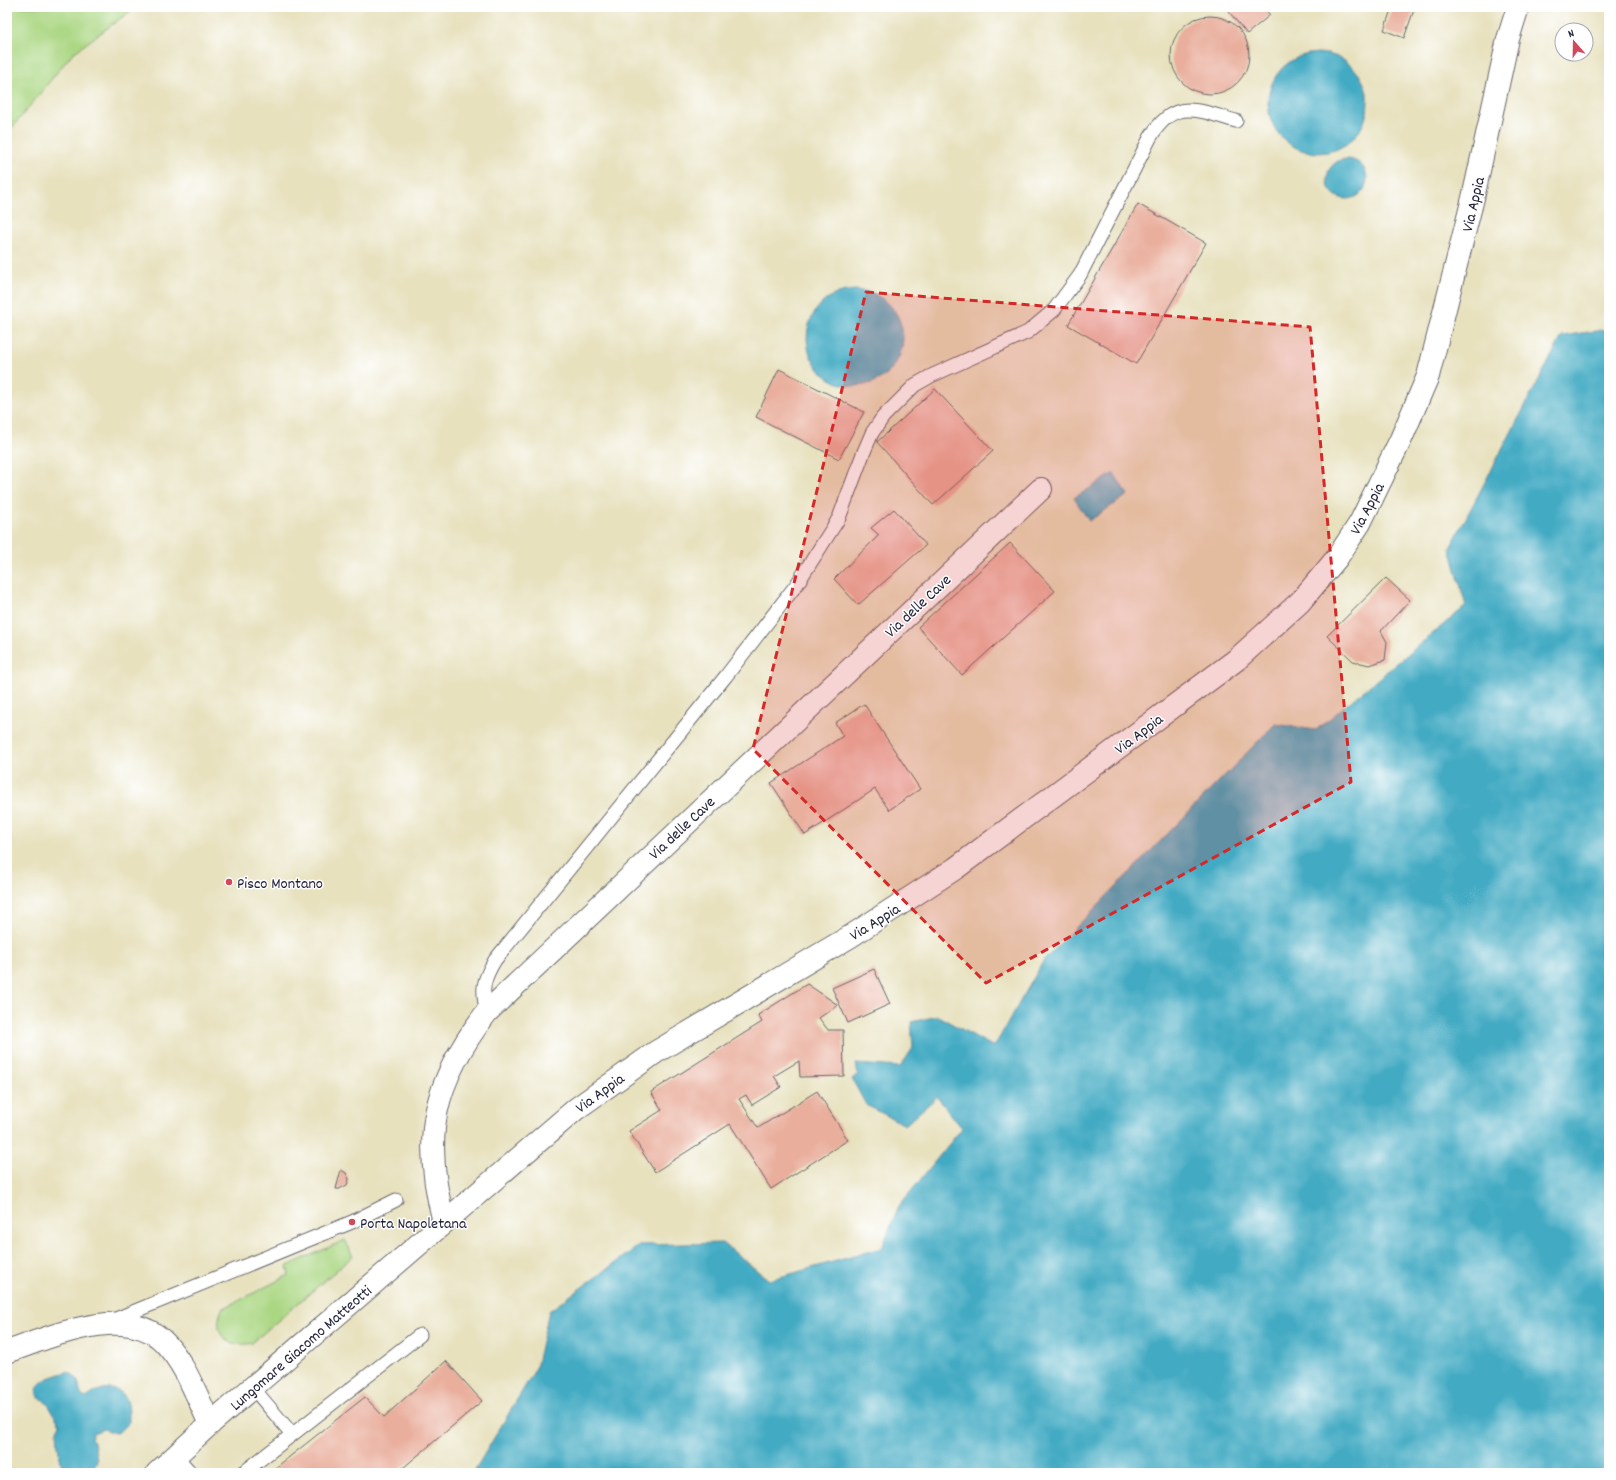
<svg xmlns="http://www.w3.org/2000/svg" width="1616" height="1480" font-family="Dekko,sans-serif">
  <style>
    .green { fill: #abd783; stroke: #667c5f }
    .water { fill: #43aac3; stroke: #32667f }
    .building { fill: #e9ae9c }
    .lines { fill: none; stroke-linecap: round; stroke-linejoin: round }
    .service-casing { stroke: #676569; stroke-width: 15 }
    .minor-casing { stroke: #676569; stroke-width: 24 }
    .secondary-casing { stroke: #676569; stroke-width: 24 }
    .service { stroke: #fff; stroke-width: 13 }
    .minor { stroke: #fff; stroke-width: 22 }
    .secondary { stroke: #fff; stroke-width: 22 }
    .marked { fill: #d62828; fill-opacity: 0.2; stroke: #d62828; stroke-width: 3; stroke-dasharray: 8 5; stroke-linejoin: round }
    .poi-dot { fill: #d1495b; stroke: #fff; stroke-width: 1.5 }
    .labels { text-anchor: middle; stroke-width: 3; stroke-linejoin: round; paint-order: stroke }
    .street-label { font-size: 16px; fill: #22223b; stroke: #fff }
    .poi-label { font-size: 16px; fill: #22223b; stroke: #fff; text-anchor: start }
  </style>
  <rect width="100%" height="100%" fill="#fff"/>
  <filter id="ink" filterUnits="userSpaceOnUse"><feTurbulence type="fractalNoise" baseFrequency=".025" numOctaves="2"/><feDisplacementMap in="SourceGraphic" scale="8" xChannelSelector="R" yChannelSelector="G"/><feConvolveMatrix kernelMatrix="1 2 1 2 8 2 1 2 1" color-interpolation-filters="sRGB"/></filter>
  <filter id="wash" filterUnits="userSpaceOnUse"><feTurbulence type="fractalNoise" baseFrequency=".012" numOctaves="4" result="noise"/><feDisplacementMap in="SourceGraphic" scale="16" xChannelSelector="R" yChannelSelector="G"/><feGaussianBlur stdDeviation="0.9" result="paint"/><feColorMatrix in="noise" values="0 0 0 0 0 0 0 0 0 0 0 0 0 0 0 0 0 1.4 0 .05"/><feComposite in="paint" operator="in"/></filter>
  <g filter="url(#wash)">
    <rect width="100%" height="100%" fill="#e7e1be"/>
    <!-- green -->
    <g class="green">
      <path d="M7,7H136L72,54L7,134Z"/>
      <path d="M345,1240L353,1256L252,1343C227,1349 211,1333 222,1309L289,1275L287,1266Z"/>
    </g>
    <!-- water -->
    <g class="water">
      <circle cx="1318" cy="103" r="50"/>
      <circle cx="1347" cy="179" r="20"/>
      <circle cx="855" cy="338" r="48"/>
      <path d="M1609,329V1473H473L536,1368L549,1311L640,1245L723,1243L769,1280L882,1248L899,1206L962,1128L937,1097L905,1125L866,1105L852,1079L858,1074L856,1064L900,1067L913,1048L911,1022L938,1016L994,1047L1044,960L1275,724L1316,730L1466,606L1450,548L1562,336Z"/>
      <path d="M1114,473L1128,495L1089,521L1074,498Z"/>
      <path d="M67,1372C86,1378 74,1394 86,1398C91,1395 95,1391 100,1390C104,1388 108,1389 112,1389C130,1392 129,1408 129,1422L119,1432L115,1433L104,1429L93,1433L91,1438C95,1442 94,1444 95,1449C98,1465 99,1462 86,1473H63L58,1447L57,1430L60,1424C52,1414 50,1402 38,1397C32,1380 55,1376 67,1372Z"/>
    </g>
    <g id="blocks">
      <!-- building -->
      <g class="building">
        <path d="M1225,7H1263L1270,15L1247,34Z"/>
        <path d="M1392,7H1415L1404,38L1384,30Z"/>
        <circle cx="1210" cy="55" r="39"/>
        <path d="M1138,204L1206,243L1136,364L1068,325Z"/>
        <path d="M779,369L864,412L839,459L756,417Z"/>
        <path d="M935,389L993,451L933,505L877,442Z"/>
        <path d="M894,509L926,545L858,605L834,579L879,535L871,528Z"/>
        <path d="M1010,543L1055,591L962,675L918,627Z"/>
        <path d="M1386,578L1410,600L1381,631L1387,642L1385,660L1369,665L1353,661L1327,636Z"/>
        <path d="M864,704L920,789L889,810L875,789L805,835L771,783L843,736L835,723Z"/>
        <path d="M874,969L890,1004L848,1023L832,988Z"/>
        <path d="M807,984L838,1005L819,1018L828,1030H843L844,1076L800,1077L799,1061L774,1076L781,1087L752,1105L746,1095L739,1099L758,1128L817,1091L848,1140L771,1189L730,1124L655,1172L629,1131L662,1110L651,1092L762,1022L758,1015Z"/>
        <path d="M341,1170L346,1173L349,1179L347,1185L339,1189H336Z"/>
        <path d="M446,1361L482,1401L397,1473H269L365,1397L384,1417Z"/>
      </g>
    </g>
  </g>
  <g filter="url(#ink)">
    <use href="#blocks" fill-opacity="0" stroke="#676569" stroke-width="1"/>
    <g class="lines">
      <!-- service casing -->
      <g class="service-casing">
        <g id="service">
          <path d="M487,1012C481,989 483,980 495,960L726,676L797,584L839,518L863,454L872,433L883,417L915,385L931,376L1028,332L1054,310L1080,275L1150,138C1174,97 1197,110 1236,121"/>
          <path d="M111,1321L352,1222L396,1200"/>
          <path d="M253,1388L292,1434"/>
          <path d="M176,1456L191,1473"/>
          <path d="M243,1473L420,1335"/>
        </g>
      </g>
      <!-- minor casing -->
      <g class="minor-casing">
        <g id="minor">
          <path d="M444,1222C421,1136 433,1082 487,1012L1041,489"/>
          <path d="M7,1352C51,1337 127,1302 165,1343C186,1365 197,1397 210,1424"/>
        </g>
      </g>
      <!-- secondary casing -->
      <g class="secondary-casing">
        <path id="secondary" d="M157,1473L210,1424L576,1109L656,1052L851,936L956,868L1236,660L1300,602L1337,558L1360,523L1401,439L1428,376L1473,198L1508,39L1518,7"/>
      </g>
      <!-- service -->
      <use href="#service" class="service"/>
      <!-- minor -->
      <use href="#minor" class="minor"/>
      <!-- secondary -->
      <use href="#secondary" class="secondary"/>
    </g>
  </g>
  <!-- marked area -->
  <path class="marked" d="M866,292L1310,327L1351,782L986,983L753,749Z"/>
  <!-- markers -->
  <g class="poi-dot">
    <circle cx="229" cy="882" r="4"/>
    <circle cx="352" cy="1222" r="4"/>
  </g>
  <g class="labels">
    <!-- street labels -->
    <g class="street-label">
      <text transform="translate(1472 204) rotate(-77)" y="6">Via Appia</text>
      <text transform="translate(1366 508) rotate(-62)" y="6">Via Appia</text>
      <text transform="translate(917 605) rotate(-43)" y="6">Via delle Cave</text>
      <text transform="translate(1138 733) rotate(-37)" y="6">Via Appia</text>
      <text transform="translate(681 827) rotate(-43)" y="6">Via delle Cave</text>
      <text transform="translate(874 921) rotate(-32)" y="6">Via Appia</text>
      <text transform="translate(599 1092) rotate(-36)" y="6">Via Appia</text>
      <text transform="translate(300 1347) rotate(-41)" y="6">Lungomare Giacomo Matteotti</text>
    </g>
    <!-- poi labels -->
    <g class="poi-label">
      <text x="237" y="888">Pisco Montano</text>
      <text x="360" y="1228">Porta Napoletana</text>
    </g>
  </g>
  <!-- margin -->
  <rect width="1616" height="1480" fill="none" stroke="#fff" stroke-width="24"/>
  <!-- north arrow -->
  <g transform="translate(1574 42) rotate(340)"><circle r="19" fill="#ffffff" stroke="#a7a7b1"/>
  <path d="M0-3L7 15L0 10L-7 15Z" fill="#d1495b"/>
  <text y="-6" font-size="11" font-weight="bold" text-anchor="middle" fill="#22223b">N</text>
  </g>
</svg>
